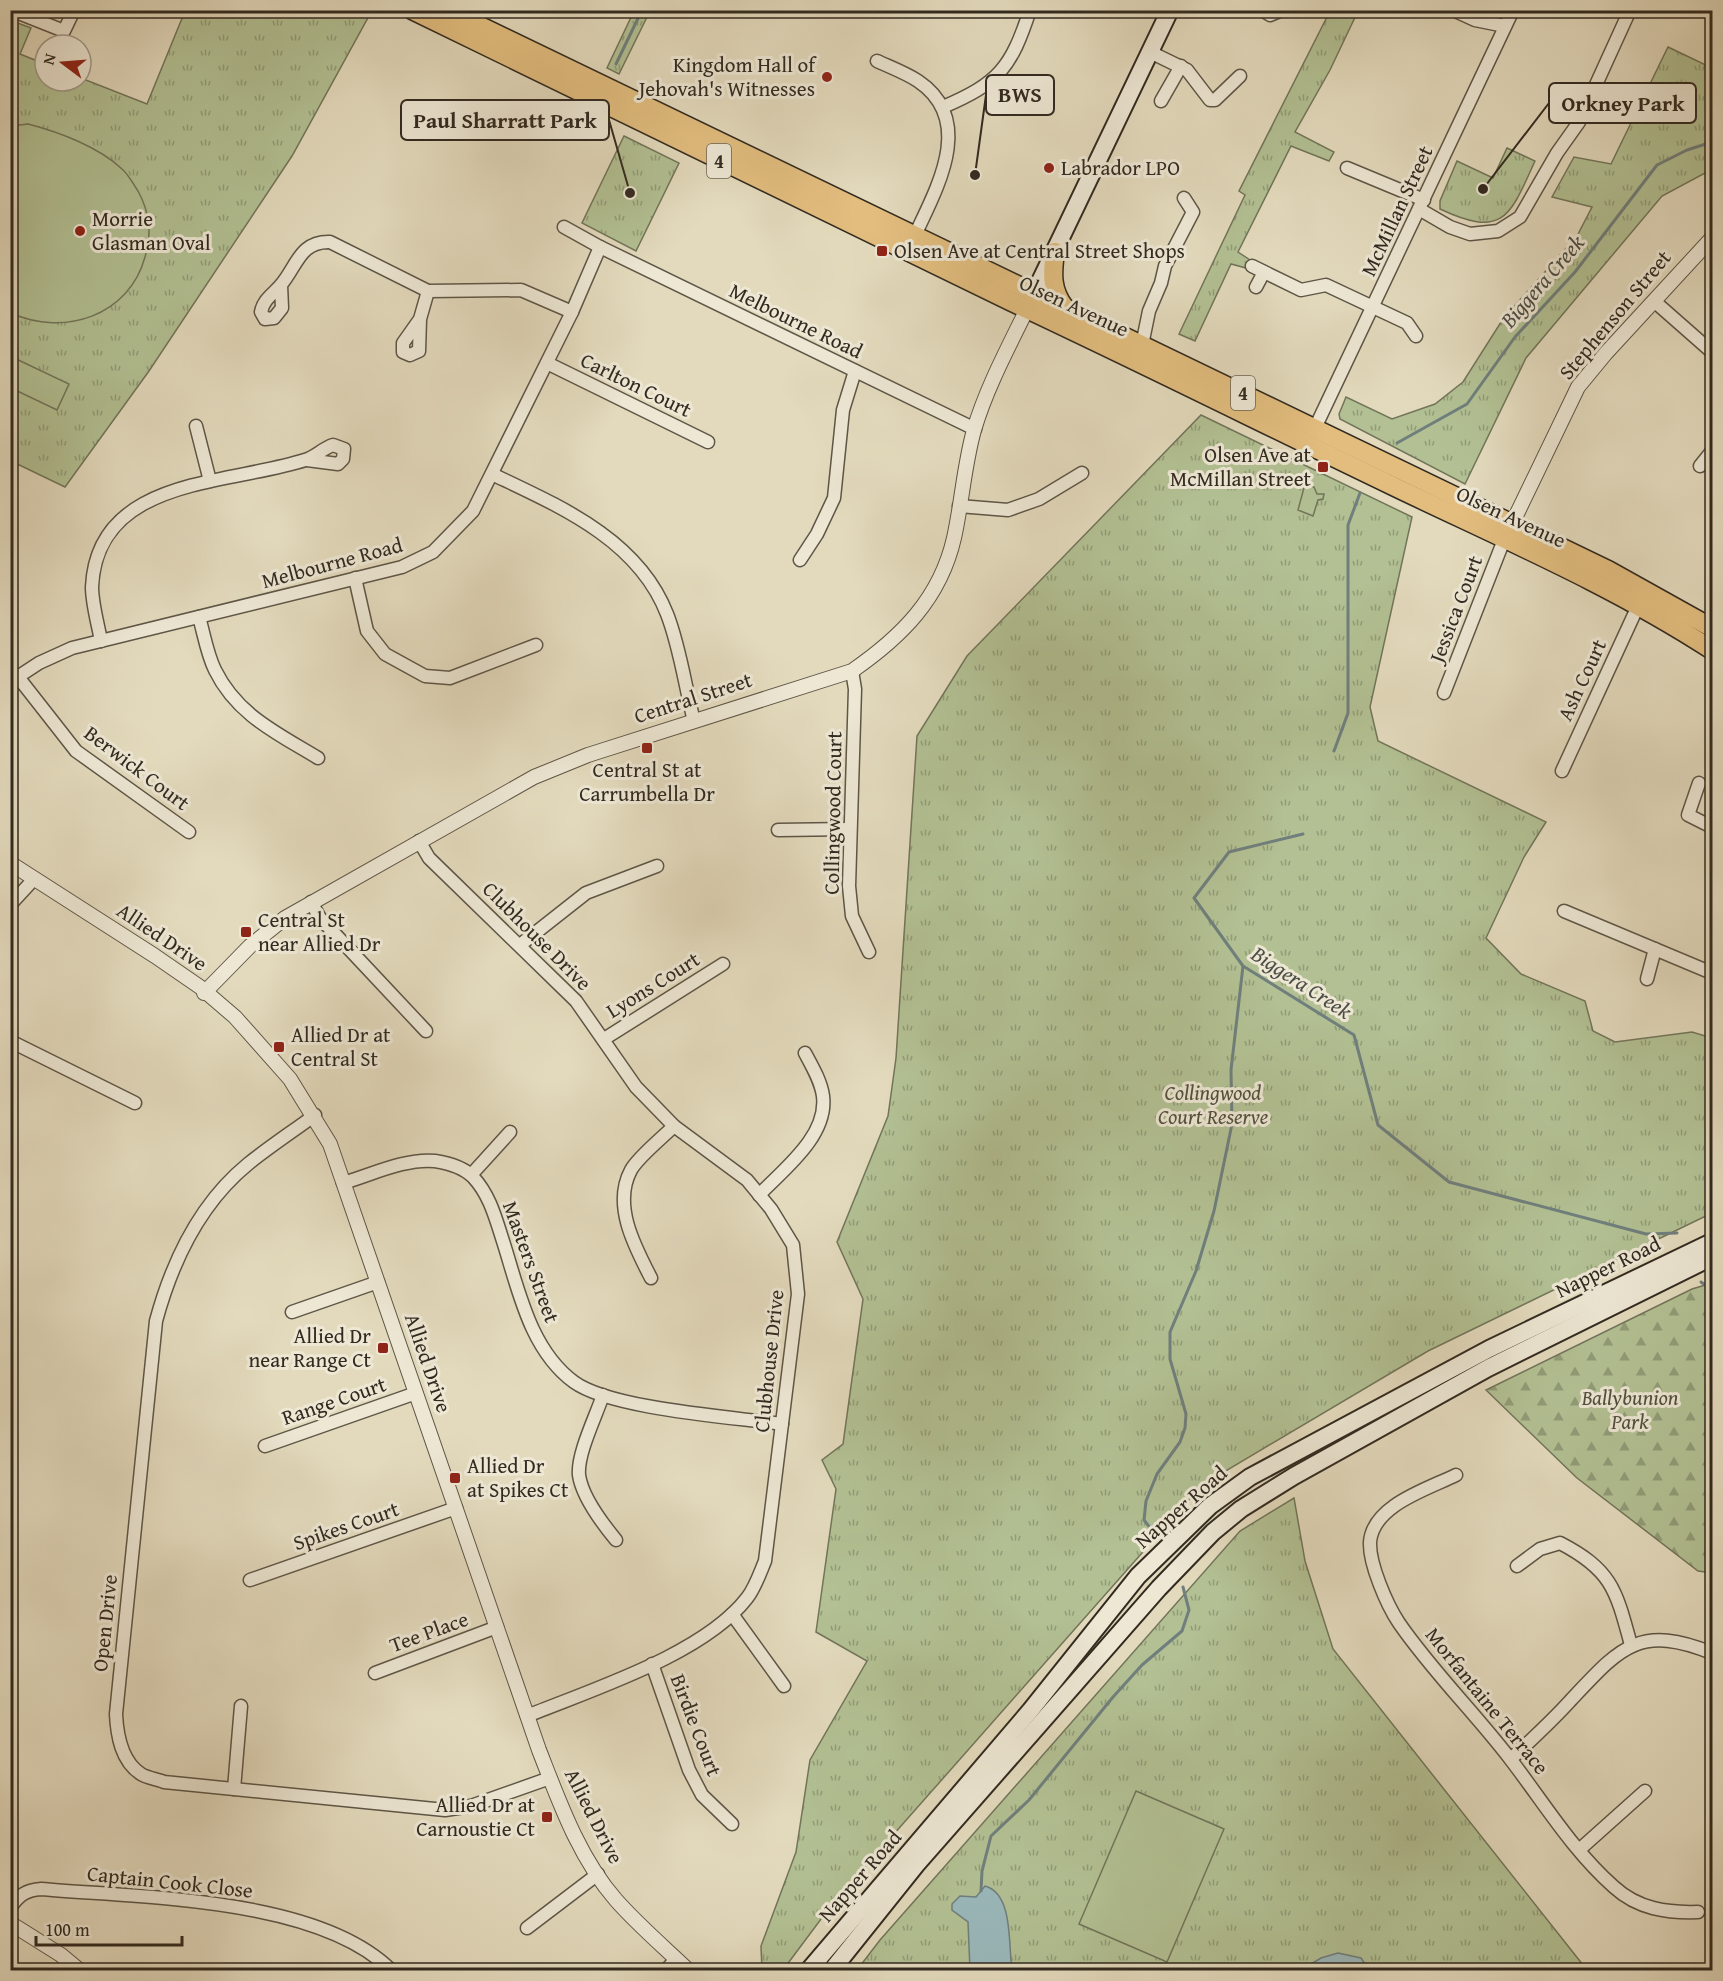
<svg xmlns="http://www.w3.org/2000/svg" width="1723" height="1981" font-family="'Gentium Book Plus',serif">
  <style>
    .grass { fill: url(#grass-tufts); stroke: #72755a; stroke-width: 1.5 }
    .forest { fill: url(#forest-firs); stroke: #72755a; stroke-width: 1.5 }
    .pitch { fill: #b2c093; stroke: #72755a; stroke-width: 1.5 }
    .water { fill: #9ab8bb; stroke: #707f7d; stroke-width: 1.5 }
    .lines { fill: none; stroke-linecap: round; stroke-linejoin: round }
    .stream { stroke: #707f7d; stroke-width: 3 }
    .minor-casing { stroke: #5e5647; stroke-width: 15 }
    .tertiary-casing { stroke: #5e5647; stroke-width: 16 }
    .secondary-casing { stroke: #322a20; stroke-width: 20 }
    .primary-casing { stroke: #322a20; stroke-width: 21 }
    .minor { stroke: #ede7d4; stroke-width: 12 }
    .tertiary { stroke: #ede7d4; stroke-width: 14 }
    .secondary { stroke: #ede7d4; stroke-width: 16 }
    .primary { stroke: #e2bd7e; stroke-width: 18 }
    .poi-dot { fill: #8f2418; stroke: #ede7d4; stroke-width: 2 }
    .labels { text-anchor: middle; stroke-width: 6; stroke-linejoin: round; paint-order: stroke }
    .shield { fill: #ede7d4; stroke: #6a6356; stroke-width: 1.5 }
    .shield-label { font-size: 20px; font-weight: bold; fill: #322a20 }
    .poi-label { font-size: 21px; fill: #322a20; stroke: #ede7d4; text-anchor: start }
    .street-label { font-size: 21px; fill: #322a20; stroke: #ede7d4 }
    .park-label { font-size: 21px; font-style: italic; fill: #52503d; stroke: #ede7d4 }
    .water-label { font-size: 22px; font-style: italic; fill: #4c4e47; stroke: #ede7d4 }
    .leader { fill: none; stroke: #322a20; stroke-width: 2 }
    .callout-dot { fill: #322a20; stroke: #ede7d4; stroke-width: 2 }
    .callout { fill: #ede7d4; stroke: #322a20; stroke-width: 2 }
    .callout-label { font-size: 22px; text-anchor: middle; font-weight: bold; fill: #322a20 }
  </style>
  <defs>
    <pattern id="grass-tufts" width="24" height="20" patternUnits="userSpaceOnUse" patternTransform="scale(1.5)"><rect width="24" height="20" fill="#b2c093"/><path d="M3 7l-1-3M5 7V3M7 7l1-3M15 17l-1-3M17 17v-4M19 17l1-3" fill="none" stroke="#919c78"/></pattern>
    <pattern id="forest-firs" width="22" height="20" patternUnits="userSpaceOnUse" patternTransform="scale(1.5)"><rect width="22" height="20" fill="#b2c093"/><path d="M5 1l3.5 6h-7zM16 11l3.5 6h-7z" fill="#919c78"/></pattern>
  </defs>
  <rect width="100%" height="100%" fill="#e3dabd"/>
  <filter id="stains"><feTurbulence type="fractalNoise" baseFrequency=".00333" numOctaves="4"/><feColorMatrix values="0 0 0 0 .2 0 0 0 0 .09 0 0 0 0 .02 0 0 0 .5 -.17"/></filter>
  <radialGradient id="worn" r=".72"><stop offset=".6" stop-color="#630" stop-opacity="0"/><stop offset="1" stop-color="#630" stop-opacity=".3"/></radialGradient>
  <!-- grass -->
  <g class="grass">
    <path d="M361,10L370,14L292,156L149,371L65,487L11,461L10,20L31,28L20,54L45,64V81H81V78L147,104L185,11Z"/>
    <path d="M634,11H650L619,74L607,68Z"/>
    <path d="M1330,11H1358L1330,70L1295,132L1334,152L1329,161L1291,146L1238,252L1250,260L1246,268L1231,264L1195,341L1179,334L1245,195L1239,191Z"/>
    <path d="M1668,47L1712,68V183L1705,173L1662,196L1526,358L1465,484L1340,419L1339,414L1346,397L1392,419L1435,404L1463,382L1503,319L1577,236L1592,207L1552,197L1574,157L1611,164Z"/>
    <path d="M624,136L679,163L636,251L582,223Z"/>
    <path d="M1507,148L1535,161C1510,216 1504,239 1440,209V201L1457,161L1493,178Z"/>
    <path d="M1201,415L1412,517L1370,707L1378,741L1546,822L1524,857L1486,938L1521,974L1585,1001L1593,1031L1615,1042L1692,1032L1712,1038V1213L1428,1351L1202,1485L833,1903L783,1970H762L761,1946L796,1852L810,1760L867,1661L816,1632L836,1489L822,1460L843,1444L863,1299L837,1242L888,1116L896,1058L917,736L967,656Z"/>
    <path d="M1294,1498L1305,1561L1333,1649L1587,1970H857L880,1940L1240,1531Z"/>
  </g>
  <!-- forest -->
  <path class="forest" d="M1712,1283V1573L1698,1571L1577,1478L1486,1390L1692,1289Z"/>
  <!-- pitch -->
  <g class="pitch">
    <path d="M28,124C59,132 99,147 122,169C129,175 133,184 138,191C150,213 152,233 145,257C129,316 64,337 11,313V126Z"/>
    <path d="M12,357L69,384L57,410L11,388Z"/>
    <path d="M1305,484L1314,487L1317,494H1324L1323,499L1318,500L1313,516L1298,510Z"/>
    <path d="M1136,1791L1224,1829L1167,1962L1079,1924Z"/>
  </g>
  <!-- water -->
  <g class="water">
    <path d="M985,1886C1014,1894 1008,1946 1012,1970H970L968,1922L952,1910V1904L960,1896L976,1897Z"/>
    <path d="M1338,1953L1361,1958L1369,1970H1301L1321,1958Z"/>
  </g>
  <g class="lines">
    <!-- stream -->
    <g class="stream">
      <path d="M616,64L642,10"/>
      <path d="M1397,443L1467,404L1515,337L1575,272L1657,165L1687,150L1712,142"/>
      <path d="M1334,751L1348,713V525L1360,493"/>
      <path d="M1303,834L1229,852L1194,898L1243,966L1354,1035L1378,1125L1449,1182L1646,1234L1677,1233"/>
      <path d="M1701,1282L1712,1290"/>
      <path d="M1151,1529L1144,1520L1146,1501L1157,1474L1180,1442L1185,1428L1186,1414L1170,1359V1332L1196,1271L1214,1211L1232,1124L1231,1070L1243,966"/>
      <path d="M981,1891L982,1871L991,1836L1029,1800L1113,1697L1142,1665L1182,1631L1189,1610L1183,1587"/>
    </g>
    <!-- minor casing -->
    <g class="minor-casing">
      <g id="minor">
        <path d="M11,10L64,31L74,10"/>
        <path d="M1262,10L1270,15L1282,10"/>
        <path d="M1453,10L1475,20L1505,26"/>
        <path d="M1150,52L1187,70L1210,100H1215L1240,76"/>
        <path d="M877,61C890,67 906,73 918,81C976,120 937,188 915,235"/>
        <path d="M1161,101L1181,66"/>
        <path d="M943,107C999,83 1011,68 1030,10"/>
        <path d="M1347,168L1424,200"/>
        <path d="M1419,209L1450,227L1470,234L1498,231L1520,217L1557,153L1579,122L1630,10"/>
        <path d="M564,227L600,247L975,429"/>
        <path d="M1252,266L1301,290L1326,285L1407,323L1416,336"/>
        <path d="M281,285L282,308L274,318L265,319L261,312C263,300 273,294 280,286C297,267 299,241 330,242L428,291L521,290L572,312"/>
        <path d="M1256,287L1264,272"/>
        <path d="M1654,301L1712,352"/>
        <path d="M420,319L419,351L410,355L403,352V343L420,319L428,291"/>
        <path d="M1142,345L1149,311L1161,283L1165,266L1193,212L1184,198"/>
        <path d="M547,363L708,442"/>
        <path d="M196,426L210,481"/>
        <path d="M1315,428L1513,10"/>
        <path d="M1700,466L1712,451"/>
        <path d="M492,474C559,506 638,539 667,614C680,647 685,686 694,721"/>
        <path d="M959,506L1008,510L1039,499L1082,473"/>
        <path d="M800,560L817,534L834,498L843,410L855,371"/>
        <path d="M355,578L367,631L385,654L425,676L450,678L536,645"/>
        <path d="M199,617C204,634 207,654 215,670C237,715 277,733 318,758"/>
        <path d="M101,641C98,624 92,604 92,587C97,477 228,485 305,460C315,457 322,449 333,445L344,449L343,459L338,464L307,460"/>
        <path d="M852,671L855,689L849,886L852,916L869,952"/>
        <path d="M18,677L76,751L189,832"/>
        <path d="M10,682L39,663L72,648L402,567L433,552L473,511L572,312L600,247"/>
        <path d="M1444,693L1507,532"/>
        <path d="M1562,771L1638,606"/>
        <path d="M1699,783L1688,815L1712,827"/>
        <path d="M778,830L850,829"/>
        <path d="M419,841L429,858L576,1001L636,1087L674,1126L747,1180L771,1209L793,1245L798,1294L765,1561C760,1573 755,1588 747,1598C704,1654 593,1689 527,1716"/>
        <path d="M311,902L320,918L426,1031"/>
        <path d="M10,905L34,879"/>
        <path d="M1564,911L1712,973"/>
        <path d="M520,945L586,893L657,866"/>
        <path d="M1647,979L1655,949"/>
        <path d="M604,1039L723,964"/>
        <path d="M10,1041L135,1103"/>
        <path d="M315,1115C292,1132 269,1147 248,1164C199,1204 172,1262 156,1321L116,1714C117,1735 121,1761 141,1774C147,1778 157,1779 164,1782L445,1810L471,1806L550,1778"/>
        <path d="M471,1175L510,1132"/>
        <path d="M343,1183C371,1175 405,1158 435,1161C448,1163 464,1168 473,1177C489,1194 495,1216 502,1238C518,1287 529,1349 574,1382C611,1409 732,1417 782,1424"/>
        <path d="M759,1195C784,1169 828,1136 823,1096C821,1081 812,1066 805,1053"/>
        <path d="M651,1278C635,1247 612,1205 631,1170C638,1157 662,1138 674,1126"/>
        <path d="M292,1312L378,1282"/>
        <path d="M603,1395C596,1416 577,1454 579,1475C582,1497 602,1523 616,1540"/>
        <path d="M265,1446L416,1393"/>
        <path d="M1456,1475C1428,1489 1373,1505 1370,1542C1369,1564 1387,1605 1399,1623C1432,1671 1475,1713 1511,1760C1544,1803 1573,1851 1614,1887C1638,1909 1667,1913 1698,1912"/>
        <path d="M1517,1566L1540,1549L1560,1543C1612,1570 1616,1590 1631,1645"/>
        <path d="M250,1580L456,1508"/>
        <path d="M732,1614L784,1686"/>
        <path d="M652,1664L689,1770L702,1795L732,1824"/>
        <path d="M375,1673L497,1627"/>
        <path d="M1511,1759C1531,1740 1552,1721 1570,1701C1619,1649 1638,1623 1712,1653"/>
        <path d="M234,1789L241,1706"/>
        <path d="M1579,1850L1645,1791"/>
        <path d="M10,1908C19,1895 26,1890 41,1889C142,1898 317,1897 391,1970"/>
        <path d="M527,1928L598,1874"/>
        <path d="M666,1970L676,1959"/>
      </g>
    </g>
    <!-- tertiary casing -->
    <g class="tertiary-casing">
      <g id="tertiary">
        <path d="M1512,524L1578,387L1606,353L1712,238"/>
        <path d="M10,863L155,956L200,987L235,1017L290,1079L330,1144L539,1750C559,1801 579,1858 616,1900C638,1925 664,1947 688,1970"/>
        <path d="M204,993L250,946L285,918L534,777L588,755L852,671C901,637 940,599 954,538C962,502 964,466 974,430C986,389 1008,348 1027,309"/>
        <path d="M10,1923L61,1955L79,1970"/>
      </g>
    </g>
    <!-- secondary casing -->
    <g class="secondary-casing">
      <g id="secondary">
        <path d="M1034,294L1170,10"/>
        <path d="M809,1970L1030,1711L1138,1576L1210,1506L1250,1477L1489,1349L1712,1242"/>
        <path d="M832,1970L916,1865L1159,1588L1213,1532L1241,1509L1294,1476L1488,1368L1712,1257"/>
      </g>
    </g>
    <!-- primary casing -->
    <g class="primary-casing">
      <g id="primary">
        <path d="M412,10L1012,302C1140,362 1266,425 1393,486C1501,538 1612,585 1712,650"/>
        <path d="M447,10L1608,570L1712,628"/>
        <path d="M1055,252C1052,274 1051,290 1065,308"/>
      </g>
    </g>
    <!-- minor -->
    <use href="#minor" class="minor"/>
    <!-- tertiary -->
    <use href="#tertiary" class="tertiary"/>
    <!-- secondary -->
    <use href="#secondary" class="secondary"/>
    <!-- primary -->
    <use href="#primary" class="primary"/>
  </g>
  <!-- markers -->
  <g class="poi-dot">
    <circle cx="827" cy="77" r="6"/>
    <circle cx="1049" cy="168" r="6"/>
    <circle cx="80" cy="231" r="6"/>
    <rect x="876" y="245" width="12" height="12" rx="3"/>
    <rect x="1317" y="461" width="12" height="12" rx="3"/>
    <rect x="641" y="742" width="12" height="12" rx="3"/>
    <rect x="240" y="926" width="12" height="12" rx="3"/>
    <rect x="273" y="1041" width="12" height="12" rx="3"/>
    <rect x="377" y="1342" width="12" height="12" rx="3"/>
    <rect x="449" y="1472" width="12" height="12" rx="3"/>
    <rect x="541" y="1811" width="12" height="12" rx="3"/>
  </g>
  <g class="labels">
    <!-- shield labels -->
    <g class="shield">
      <rect x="707" y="144" width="24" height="34" rx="4.5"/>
      <rect x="1231" y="376" width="24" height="34" rx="4.5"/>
    </g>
    <g class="shield-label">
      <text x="719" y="168">4</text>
      <text x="1243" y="400">4</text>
    </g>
    <!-- poi labels -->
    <g class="poi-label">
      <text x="815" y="72" text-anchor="end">Kingdom Hall of<tspan x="815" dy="24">Jehovah's Witnesses</tspan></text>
      <text x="1061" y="175">Labrador LPO</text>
      <text x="92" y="226">Morrie<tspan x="92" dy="24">Glasman Oval</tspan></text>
      <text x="894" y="258">Olsen Ave at Central Street Shops</text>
      <text x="1311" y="462" text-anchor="end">Olsen Ave at<tspan x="1311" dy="24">McMillan Street</tspan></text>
      <text x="647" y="777" text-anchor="middle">Central St at<tspan x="647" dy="24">Carrumbella Dr</tspan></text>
      <text x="258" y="927">Central St<tspan x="258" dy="24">near Allied Dr</tspan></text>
      <text x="291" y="1042">Allied Dr at<tspan x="291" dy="24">Central St</tspan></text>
      <text x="371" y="1343" text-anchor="end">Allied Dr<tspan x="371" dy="24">near Range Ct</tspan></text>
      <text x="467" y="1473">Allied Dr<tspan x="467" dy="24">at Spikes Ct</tspan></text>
      <text x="535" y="1812" text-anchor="end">Allied Dr at<tspan x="535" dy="24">Carnoustie Ct</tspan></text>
    </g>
    <!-- street labels -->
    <g class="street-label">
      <text transform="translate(1397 211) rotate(-65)" y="7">McMillan Street</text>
      <text transform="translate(1074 306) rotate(25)" y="7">Olsen Avenue</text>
      <text transform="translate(1615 315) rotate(-50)" y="7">Stephenson Street</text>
      <text transform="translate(796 321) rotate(26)" y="7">Melbourne Road</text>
      <text transform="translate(636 385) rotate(26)" y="7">Carlton Court</text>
      <text transform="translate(1511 517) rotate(25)" y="7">Olsen Avenue</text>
      <text transform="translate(332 563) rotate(-15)" y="7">Melbourne Road</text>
      <text transform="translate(1456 609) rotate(-69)" y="7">Jessica Court</text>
      <text transform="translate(1582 680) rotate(-65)" y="7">Ash Court</text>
      <text transform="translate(693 698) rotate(-18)" y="7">Central Street</text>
      <text transform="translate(137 768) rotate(37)" y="7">Berwick Court</text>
      <text transform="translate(833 813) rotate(-89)" y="7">Collingwood Court</text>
      <text transform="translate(537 936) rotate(45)" y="7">Clubhouse Drive</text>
      <text transform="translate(162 937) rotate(34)" y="7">Allied Drive</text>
      <text transform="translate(653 985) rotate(-32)" y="7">Lyons Court</text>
      <text transform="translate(531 1262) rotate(70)" y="7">Masters Street</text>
      <text transform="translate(1608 1267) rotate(-26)" y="7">Napper Road</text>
      <text transform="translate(769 1361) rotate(-84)" y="7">Clubhouse Drive</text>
      <text transform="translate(428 1363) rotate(71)" y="7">Allied Drive</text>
      <text transform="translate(334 1401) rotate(-19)" y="7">Range Court</text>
      <text transform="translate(1181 1507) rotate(-41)" y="7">Napper Road</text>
      <text transform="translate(346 1526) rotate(-19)" y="7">Spikes Court</text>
      <text transform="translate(105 1623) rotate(-84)" y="7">Open Drive</text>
      <text transform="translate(429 1632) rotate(-20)" y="7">Tee Place</text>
      <text transform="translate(1487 1701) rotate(51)" y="7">Morfantaine Terrace</text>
      <text transform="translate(696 1725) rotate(69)" y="7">Birdie Court</text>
      <text transform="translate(594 1816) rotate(63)" y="7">Allied Drive</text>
      <text transform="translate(860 1876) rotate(-49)" y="7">Napper Road</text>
      <text transform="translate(170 1882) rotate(6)" y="7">Captain Cook Close</text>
    </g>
    <!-- park labels -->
    <g class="park-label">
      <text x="1213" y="1100">Collingwood<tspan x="1213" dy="24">Court Reserve</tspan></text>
      <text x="1630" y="1405">Ballybunion<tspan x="1630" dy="24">Park</tspan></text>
    </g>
    <!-- water labels -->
    <g class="water-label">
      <text transform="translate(1542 281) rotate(-49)" y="8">Biggera Creek</text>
      <text transform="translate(1302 982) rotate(33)" y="8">Biggera Creek</text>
    </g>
  </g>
  <!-- callouts -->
  <path class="leader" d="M975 175L986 95M1483 189L1549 103M630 193L609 120"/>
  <g class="callout-dot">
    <circle cx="975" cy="175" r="6"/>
    <circle cx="1483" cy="189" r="6"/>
    <circle cx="630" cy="193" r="6"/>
  </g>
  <g class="callout">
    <rect x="986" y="75" width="68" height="40" rx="6"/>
    <rect x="1549" y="83" width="147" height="40" rx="6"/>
    <rect x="401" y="100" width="208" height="40" rx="6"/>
  </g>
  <g class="callout-label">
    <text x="1020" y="102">BWS</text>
    <text x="1623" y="111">Orkney Park</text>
    <text x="505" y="128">Paul Sharratt Park</text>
  </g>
  <!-- margin -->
  <rect width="1723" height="1981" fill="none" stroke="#e3dabd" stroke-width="36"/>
  <rect x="12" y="12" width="1699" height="1957" fill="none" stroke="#322a20" stroke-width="3"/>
  <rect x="18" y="18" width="1687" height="1945" fill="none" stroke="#322a20" stroke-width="1.5"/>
  <!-- north arrow -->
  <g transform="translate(63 63) rotate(286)"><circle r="28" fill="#ede7d4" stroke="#a29b8c" stroke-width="1.5"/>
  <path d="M0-4.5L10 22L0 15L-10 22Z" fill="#8f2418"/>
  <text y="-9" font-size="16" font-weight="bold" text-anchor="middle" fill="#322a20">N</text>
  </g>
  <!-- scale -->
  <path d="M36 1936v9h146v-9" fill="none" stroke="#322a20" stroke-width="3"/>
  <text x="45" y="1936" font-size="18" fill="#322a20" stroke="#ede7d4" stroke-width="4.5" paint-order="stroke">100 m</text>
  <rect width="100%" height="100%" filter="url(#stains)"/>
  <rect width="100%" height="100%" fill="url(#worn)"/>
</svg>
